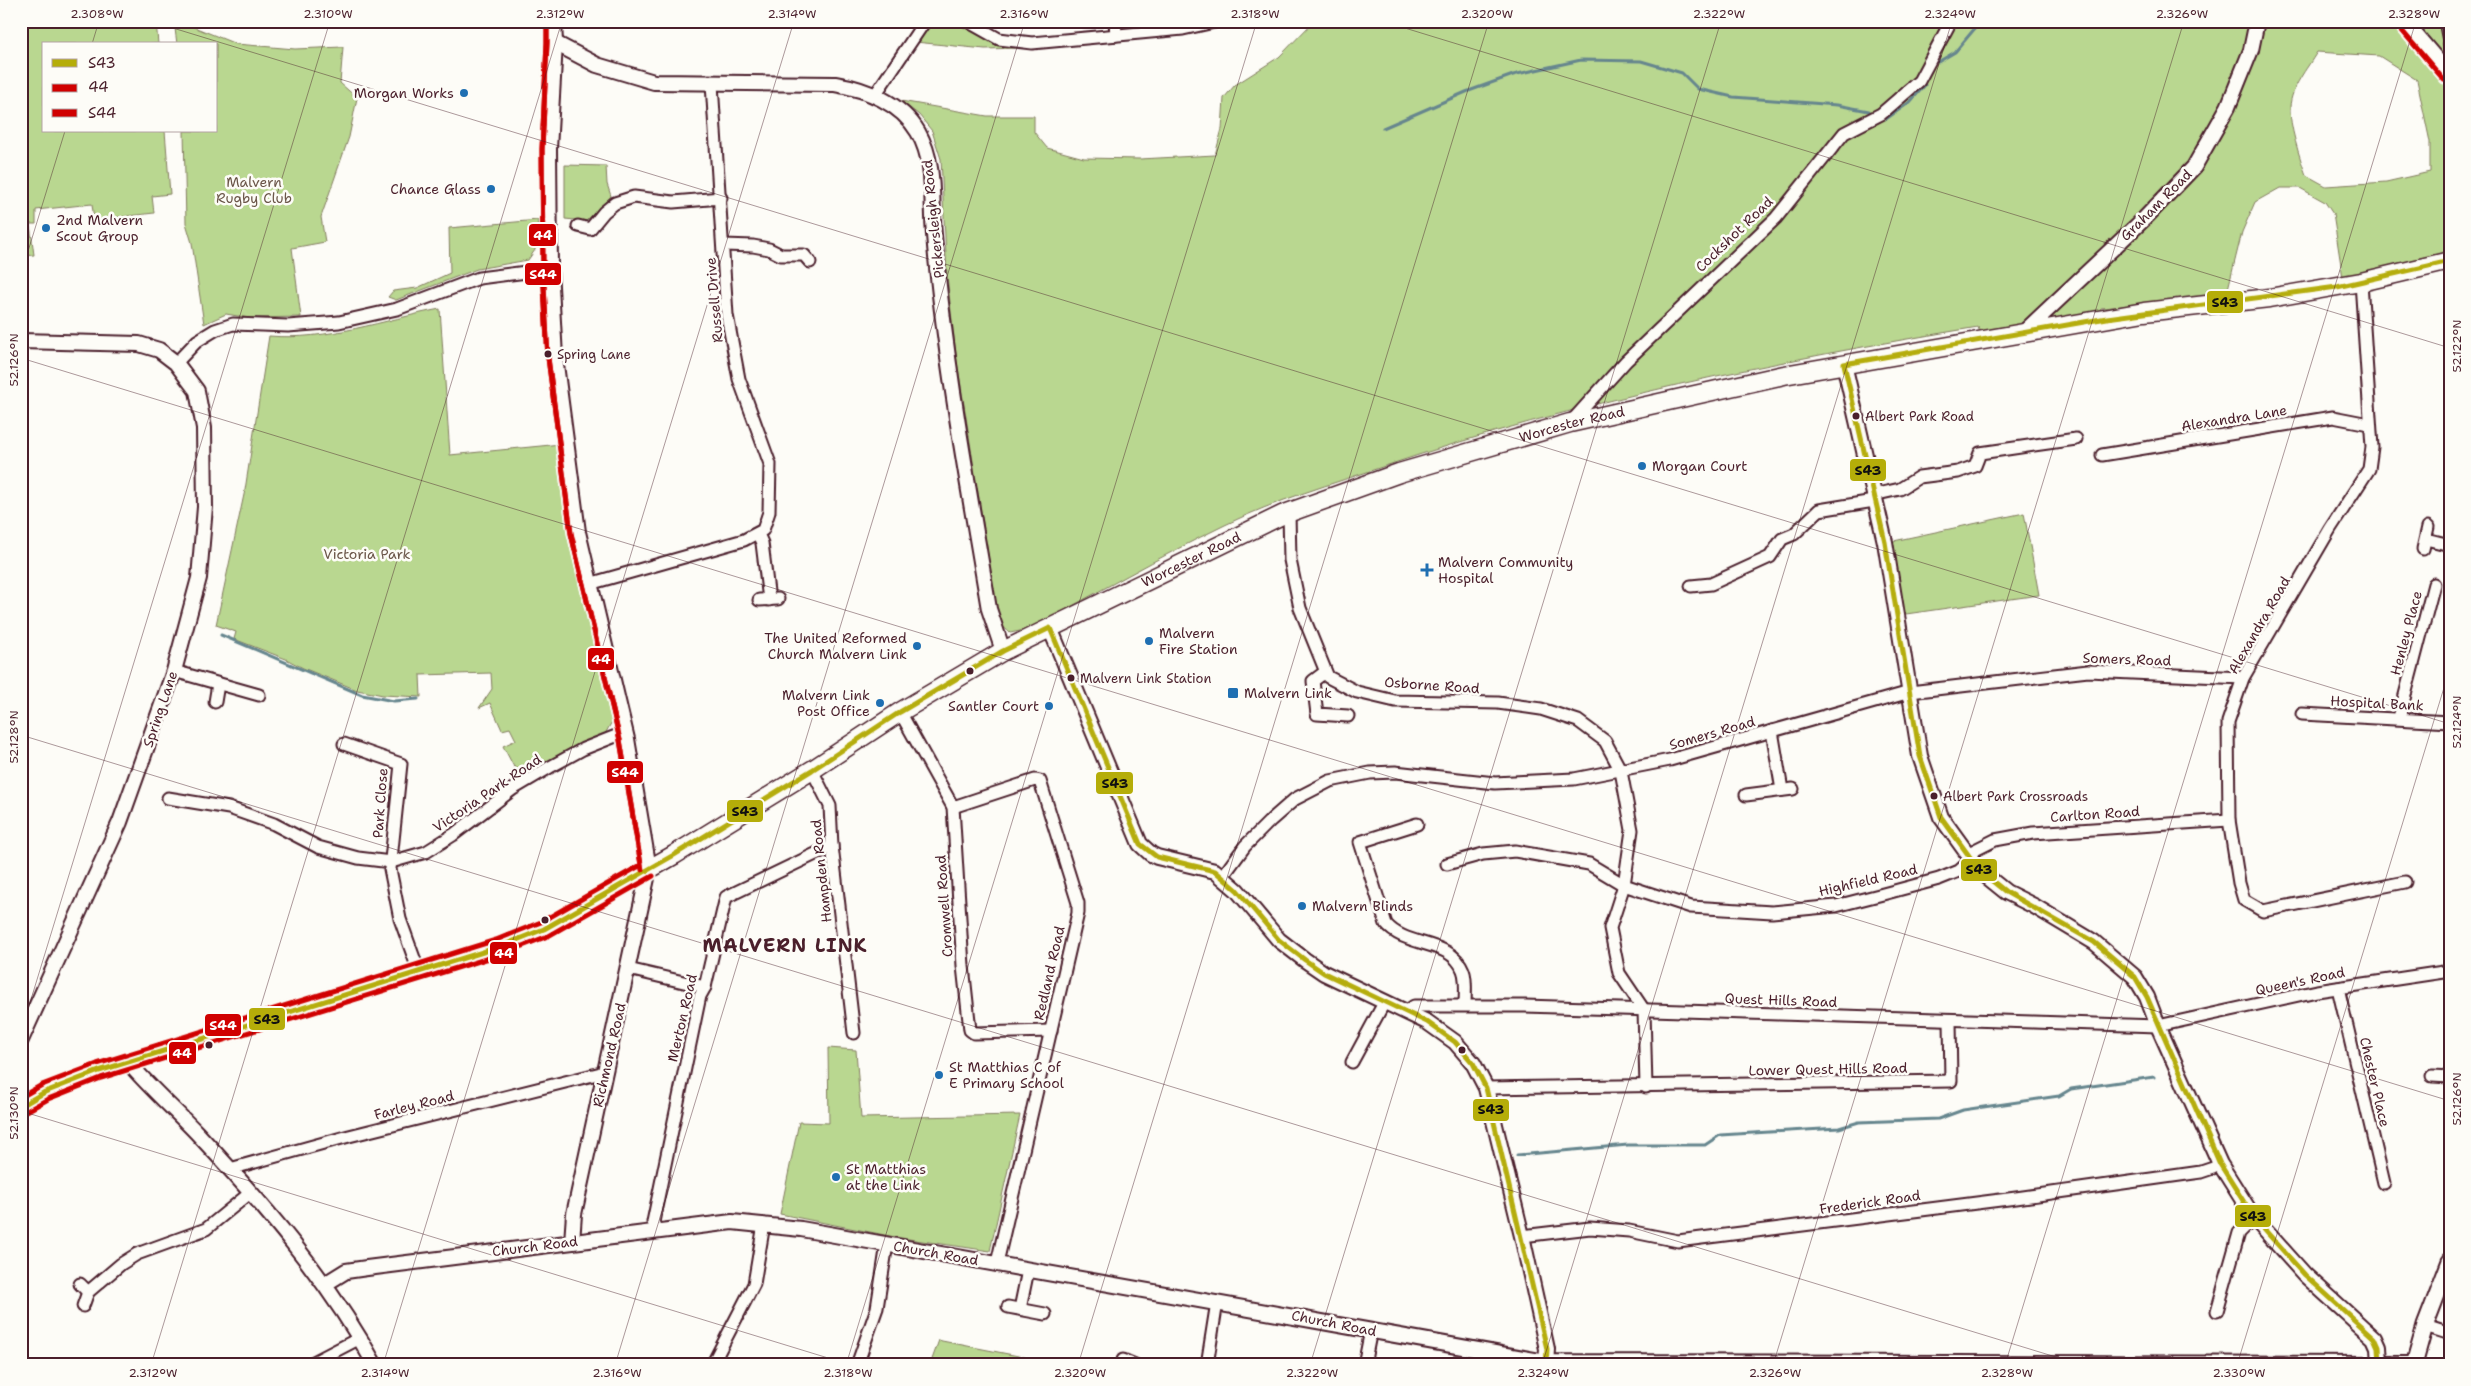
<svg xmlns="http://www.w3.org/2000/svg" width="2471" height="1386" font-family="'Shantell Sans',sans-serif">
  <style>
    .green { fill: #b9d790; stroke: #827b5e; fill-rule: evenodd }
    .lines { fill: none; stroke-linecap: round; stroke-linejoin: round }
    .stream { stroke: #66868e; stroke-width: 3 }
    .minor-casing { stroke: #4a1f2b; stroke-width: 15 }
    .tertiary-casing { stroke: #4a1f2b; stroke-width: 18 }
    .secondary-casing { stroke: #4a1f2b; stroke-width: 19 }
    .trunk-casing { stroke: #4a1f2b; stroke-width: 21 }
    .minor { stroke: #fdfcf7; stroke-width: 11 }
    .tertiary { stroke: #fdfcf7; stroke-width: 14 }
    .secondary { stroke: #fdfcf7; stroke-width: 15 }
    .trunk { stroke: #fdfcf7; stroke-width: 18 }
    .bus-1-casing { stroke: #fdfcf7; stroke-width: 9 }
    .bus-2-casing { stroke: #fdfcf7; stroke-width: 9 }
    .bus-3-casing { stroke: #fdfcf7; stroke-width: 9 }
    .bus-1 { stroke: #b5ad09; stroke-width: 5 }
    .bus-2 { stroke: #d00000; stroke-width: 5 }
    .bus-3 { stroke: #d00000; stroke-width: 5 }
    .ticks { fill: none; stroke: #4a1f2b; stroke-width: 1; stroke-opacity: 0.45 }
    .poi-dot { fill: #1f6fb2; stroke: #fdfcf7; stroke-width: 2 }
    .bus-dot { fill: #4a1f2b; stroke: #fdfcf7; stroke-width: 2 }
    .labels { text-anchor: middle; stroke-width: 5; stroke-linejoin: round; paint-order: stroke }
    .bus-label { font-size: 13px; fill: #4a1f2b; stroke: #fdfcf7; text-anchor: start }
    .poi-label { font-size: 14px; fill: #4a1f2b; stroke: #fdfcf7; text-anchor: start }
    .park-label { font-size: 14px; fill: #6b5649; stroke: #fdfcf7 }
    .street-label { font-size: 14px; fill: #4a1f2b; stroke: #fdfcf7 }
    .district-label { font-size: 19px; font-weight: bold; letter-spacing: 1px; fill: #4a1f2b; stroke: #fdfcf7 }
    .line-badge { stroke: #fdfcf7; stroke-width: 2 }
    .badge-label { font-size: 14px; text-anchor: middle; font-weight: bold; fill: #fff }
    .pale-badge-label { font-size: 14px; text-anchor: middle; font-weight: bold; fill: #111 }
    .neatline { fill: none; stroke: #4a1f2b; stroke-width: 2 }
    .ticks-label { font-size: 12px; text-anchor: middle; fill: #4a1f2b }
  </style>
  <rect width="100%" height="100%" fill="#fdfcf7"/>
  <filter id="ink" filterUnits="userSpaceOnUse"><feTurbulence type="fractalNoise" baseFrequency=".02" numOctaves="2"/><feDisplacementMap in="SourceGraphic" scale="10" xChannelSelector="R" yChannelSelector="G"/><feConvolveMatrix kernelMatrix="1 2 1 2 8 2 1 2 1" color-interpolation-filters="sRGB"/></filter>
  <g filter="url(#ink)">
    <!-- green -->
    <g class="green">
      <path d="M21,21H156L158,44H44V131H165L170,194L152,196L154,213L94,220L92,204L36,210V224H30L34,255L21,256Z"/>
      <path d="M174,21H179L236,44L295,49L343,47L340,83L357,98L349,137L321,217L325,242L292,248L301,317L249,318L226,314L204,324L192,243L186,223L184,131H216V44H177Z"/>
      <path d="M931,21H956L991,40L1022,48L985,49L915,42Z"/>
      <path d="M1314,21H2441L2450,68V254L2343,278L2333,214L2325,202L2300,188H2280L2255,202L2242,232L2226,297L2101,308L2095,318L1981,335L1978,327C1777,360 1578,401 1385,466C1332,484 1276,500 1225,525C1159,557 1095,594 1030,629L1010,633L999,623L956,355L947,276L941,159L932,131L919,115L901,101L987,116H1034V132L1047,148L1084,158L1140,159L1215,155L1222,129L1224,98L1235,85L1279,57ZM2317,52L2379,56L2417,80L2430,142V172L2386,182L2326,186L2306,175C2300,159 2289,124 2290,107C2291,87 2307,69 2317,52Z"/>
      <path d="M565,165L606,166L607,184L611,196L586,221L565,219Z"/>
      <path d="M538,220L535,250L528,260L477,269L396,300L388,297L393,291L417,288L450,273L449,228Z"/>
      <path d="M440,309L450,455L561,444C569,534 593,622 614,709V718L605,734L569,751L537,769L527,773L514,767L503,746L516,740L510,728L502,730L490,703L479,708L492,689L491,673L420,675L421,697L383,695L357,690L303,668L286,659L234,639L236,632L216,625L245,490L269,336C328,341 383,320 440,309Z"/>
      <path d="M2024,513L2039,595L1899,615L1889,542Z"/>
      <path d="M828,1048L856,1050L861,1118L1020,1115L990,1251L895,1237L780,1214L799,1122L829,1123Z"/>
      <path d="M939,1340L942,1341L1054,1363L930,1365Z"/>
    </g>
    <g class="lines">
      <!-- stream -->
      <g class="stream">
        <path d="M1938,62L1955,52L1976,27L1989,21"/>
        <path d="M1886,119L1910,102L1925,85"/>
        <path d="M1383,128L1466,92L1513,75L1581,60L1641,61L1682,73L1698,89L1733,97L1837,105L1869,111"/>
        <path d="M221,635L362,695L394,701L418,699"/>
        <path d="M1517,1155L1628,1145H1705L1720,1135L1839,1128L1859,1122L1938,1119L1963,1110L2059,1096L2071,1089L2154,1077"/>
      </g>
      <!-- minor casing -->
      <g class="minor-casing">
        <g id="minor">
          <path d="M967,21L999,39L1032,43L1183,29L1219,21"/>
          <path d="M1115,21L1116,35"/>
          <path d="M2445,21L2450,46"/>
          <path d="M875,95L925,21"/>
          <path d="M578,226L590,229L604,212L615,203L634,197L673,202L721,198"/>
          <path d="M724,245L753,246L769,249L781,255H804L810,262"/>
          <path d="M2361,282L2372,447L2369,469L2330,529L2243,678L2228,722L2229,820L2239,883L2244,900L2263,911L2405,882"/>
          <path d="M176,363L197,341L215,330L233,324L288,326L339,322L397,309L479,278L550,269"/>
          <path d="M1571,422L1626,361L1776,218L1844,133L1881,114L1919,81L1951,21"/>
          <path d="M2102,455L2333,417L2369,424"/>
          <path d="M1873,495L1900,489L1919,477L1958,472L1975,466L1980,453L2076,439"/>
          <path d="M1289,513L1290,560L1300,608L1328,677L1357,692L1395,701L1498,703L1541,709L1578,721L1605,741L1621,771L1632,830L1624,885L1610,928L1619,973L1644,1010L1646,1087"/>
          <path d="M758,534L762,543L769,600"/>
          <path d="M2426,539L2450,545"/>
          <path d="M2423,549L2428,527"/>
          <path d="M589,584L744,540L763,530L769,512L770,464L739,379L727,315L712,84"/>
          <path d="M1691,586L1711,584L1770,557L1782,539L1794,534L1819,510L1874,501"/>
          <path d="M759,600L778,599"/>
          <path d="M174,671L259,695"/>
          <path d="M1325,672L1313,681L1317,714L1348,716"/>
          <path d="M215,702L218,684"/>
          <path d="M900,712L953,807L963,966L970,1030L974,1033L1051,1031"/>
          <path d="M2302,714L2450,722"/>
          <path d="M2399,718L2434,584"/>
          <path d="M1772,731L1782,790"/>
          <path d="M344,744L401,764L390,869L400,919L419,972"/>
          <path d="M812,770L830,806L832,846L854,1033"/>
          <path d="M1746,795L1793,789"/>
          <path d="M168,798L229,808L274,824L318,847L358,858L391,862L426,852L453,835L513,789L550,767L583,749L626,732"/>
          <path d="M953,807L1035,780L1040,781L1078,903V913L997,1263"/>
          <path d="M1417,824L1360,842L1386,924C1406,948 1451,939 1463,970C1467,979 1465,995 1465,1005"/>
          <path d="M1967,854L1995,840L2033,833L2229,820"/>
          <path d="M1447,864L1483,854L1515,851L1589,864L1624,885L1691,907L1772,912L1836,906L1883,894L1939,879L1959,871L1971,860"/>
          <path d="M1223,876L1245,846L1271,820L1295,799L1330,781L1370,773L1395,772L1495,783L1574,779L1670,760L1910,692L2088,671L2243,678"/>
          <path d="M628,969L705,987"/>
          <path d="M2338,988L2384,1183"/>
          <path d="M1406,1012L1414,1006H1525L2158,1026L2317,991L2450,971"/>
          <path d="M1352,1062L1385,1001"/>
          <path d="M2432,1076L2450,1077"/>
          <path d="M1486,1088L1951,1081L1950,1021"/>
          <path d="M230,1169L349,1136L605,1072"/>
          <path d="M657,1231L653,1222L700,996L705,987L726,897L832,846"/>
          <path d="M1522,1236L1590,1228L1629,1231L1678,1241L2016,1198L2201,1172L2213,1168L2220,1164"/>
          <path d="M80,1284L88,1292L121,1264L137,1254L206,1229L250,1193"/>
          <path d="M83,1306L88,1292"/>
          <path d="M1008,1307L1045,1314"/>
          <path d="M1020,1309L1028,1270"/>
          <path d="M2217,1311L2239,1233L2254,1218"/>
          <path d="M2425,1326L2450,1334"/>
          <path d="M1123,1360L1135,1365"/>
          <path d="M308,1365L360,1338"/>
          <path d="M712,1365L754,1284L764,1224"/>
          <path d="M857,1365L877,1308L887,1244"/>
          <path d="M1207,1365L1217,1302"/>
          <path d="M1364,1365L1371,1330"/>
        </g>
      </g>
      <!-- tertiary casing -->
      <g class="tertiary-casing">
        <g id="tertiary">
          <path d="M554,21L555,43L549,149L550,269L555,357L578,532L627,739L649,869L574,1214L572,1242"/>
          <path d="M2404,21L2450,75"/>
          <path d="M555,43L597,65L654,82L835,84C866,89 901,103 918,132C936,163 931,201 934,235C936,258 938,280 941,303C953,405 972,507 989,609L1003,651"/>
          <path d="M2023,333L2145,218L2194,167L2228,107L2251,50L2257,21"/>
          <path d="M21,341L139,344L159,350L176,363L197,391L204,428L205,507L199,578L174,671L120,822L21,1040"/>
          <path d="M1844,364L1885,542L1920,756L1941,817L1980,871L2006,892L2034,906L2094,942L2135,977L2147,997L2158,1026L2220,1164L2254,1218L2305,1275L2374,1338L2378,1347L2379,1363"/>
          <path d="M1050,628L1140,844L1151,854L1157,857L1215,871L1237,890L1279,940L1305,960L1324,973L1427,1022L1455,1042L1473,1063L1486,1088L1522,1236L1547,1349L1546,1365"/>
          <path d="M128,1062C149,1087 174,1109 197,1133C263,1204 328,1279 375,1365"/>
          <path d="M325,1284L346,1271L367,1268L732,1222L801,1229L1546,1362L2414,1364"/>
        </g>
      </g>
      <!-- secondary casing -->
      <g class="secondary-casing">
        <path id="secondary" d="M2414,1365L2425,1326L2450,1261"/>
      </g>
      <!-- trunk casing -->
      <g class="trunk-casing">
        <g id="trunk">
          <path id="s1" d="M21,1106L45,1092L99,1071L499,947L544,929L674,855L812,770L900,712L1003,651L1282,515L1399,473L1570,423L1784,375L2144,312L2269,298L2361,282L2450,261"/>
        </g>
      </g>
      <!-- minor -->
      <use href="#minor" class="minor"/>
      <!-- tertiary -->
      <use href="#tertiary" class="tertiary"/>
      <!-- secondary -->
      <use href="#secondary" class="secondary"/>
      <!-- trunk -->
      <use href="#trunk" class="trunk"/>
      <!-- bus-1 casing -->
      <g class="bus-1-casing">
        <g id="bus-1">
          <path d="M21,1106L45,1092L99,1071L499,947L544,929L674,855L812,770L900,712L1003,651L1050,628L1140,844L1157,857L1215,871L1237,890L1279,940L1305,960L1324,973L1427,1022L1455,1042L1473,1063L1486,1088L1547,1349L1546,1365"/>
          <path d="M2410,1365L2379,1363L2378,1347L2374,1338L2305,1275L2254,1218L2220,1164L2147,997L2135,977L2094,942L2006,892L1980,871L1941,817L1920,756L1885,542L1844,364L2107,318L2337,287L2450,261"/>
        </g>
      </g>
      <!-- bus-2 casing -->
      <g class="bus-2-casing">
        <g id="bus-2">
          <path d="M547,21V43L542,149L543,269L548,358L571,533L620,740L642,870"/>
          <path d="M2398,26L2444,80"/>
          <path d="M25,1112L48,1099L101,1078L502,954L548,936L653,876"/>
        </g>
      </g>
      <!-- bus-3 casing -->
      <g class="bus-3-casing">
        <path id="bus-3" d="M21,1097L42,1085L97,1064L496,940L541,922L641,865L620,740L571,534L548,358L543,269L542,149L547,43V21"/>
      </g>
      <!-- bus-1 -->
      <use href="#bus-1" class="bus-1"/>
      <!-- bus-2 -->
      <use href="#bus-2" class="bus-2"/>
      <!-- bus-3 -->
      <use href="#bus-3" class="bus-3"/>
    </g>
  </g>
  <!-- ticks -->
  <path class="ticks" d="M150,21L2450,724M1382,21L2450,348M92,44L99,21M21,274L65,131M21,358L2450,1101M21,735L2082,1365M21,1032L330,21M21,1111L851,1365M151,1365L562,21M383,1365L794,21M615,1365L1025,21M846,1365L1257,21M1078,1365L1489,21M1310,1365L1721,21M1542,1365L1952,21M1773,1365L2184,21M2005,1365L2416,21M2237,1365L2450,668"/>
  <!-- markers -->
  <g class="poi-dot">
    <circle cx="464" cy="93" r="5"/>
    <circle cx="491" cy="189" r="5"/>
    <circle cx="46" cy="228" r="5"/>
    <circle cx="1642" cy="466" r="5"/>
    <path d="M1424.5 562.5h5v5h5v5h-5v5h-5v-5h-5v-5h5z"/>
    <circle cx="1149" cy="641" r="5"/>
    <circle cx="917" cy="646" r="5"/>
    <rect x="1227" y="687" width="12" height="12" rx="2.5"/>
    <circle cx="880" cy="703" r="5"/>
    <circle cx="1049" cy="706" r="5"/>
    <circle cx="1302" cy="906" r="5"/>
    <circle cx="939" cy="1075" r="5"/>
    <circle cx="836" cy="1177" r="5"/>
  </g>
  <g class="bus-dot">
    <circle cx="548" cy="354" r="4.5"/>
    <circle cx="1856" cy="416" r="4.5"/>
    <circle cx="970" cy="671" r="4.5"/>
    <circle cx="1071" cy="678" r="4.5"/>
    <circle cx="1934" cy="796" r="4.5"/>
    <circle cx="545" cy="920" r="4.5"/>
    <circle cx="209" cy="1045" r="4.5"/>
    <circle cx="1462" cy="1050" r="4.5"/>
  </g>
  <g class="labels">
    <!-- bus labels -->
    <g class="bus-label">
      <text x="557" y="359">Spring Lane</text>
      <text x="1865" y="421">Albert Park Road</text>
      <text x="1080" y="683">Malvern Link Station</text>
      <text x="1943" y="801">Albert Park Crossroads</text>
    </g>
    <!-- poi labels -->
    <g class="poi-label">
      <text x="454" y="98" text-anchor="end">Morgan Works</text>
      <text x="481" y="194" text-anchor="end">Chance Glass</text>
      <text x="56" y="225">2nd Malvern<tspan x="56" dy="16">Scout Group</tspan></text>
      <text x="1652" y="471">Morgan Court</text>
      <text x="1438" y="567">Malvern Community<tspan x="1438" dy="16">Hospital</tspan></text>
      <text x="1159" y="638">Malvern<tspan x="1159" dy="16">Fire Station</tspan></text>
      <text x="907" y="643" text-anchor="end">The United Reformed<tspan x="907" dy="16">Church Malvern Link</tspan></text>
      <text x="1244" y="698">Malvern Link</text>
      <text x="870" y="700" text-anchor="end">Malvern Link<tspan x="870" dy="16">Post Office</tspan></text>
      <text x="1039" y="711" text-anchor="end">Santler Court</text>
      <text x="1312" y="911">Malvern Blinds</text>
      <text x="949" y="1072">St Matthias C of<tspan x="949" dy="16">E Primary School</tspan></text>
      <text x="846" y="1174">St Matthias<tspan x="846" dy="16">at the Link</tspan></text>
    </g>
    <!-- park labels -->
    <g class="park-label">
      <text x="254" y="187">Malvern<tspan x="254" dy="16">Rugby Club</tspan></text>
      <text x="367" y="559">Victoria Park</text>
    </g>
    <!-- street labels -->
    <g class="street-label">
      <text transform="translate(2156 205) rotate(-45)" y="5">Graham Road</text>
      <text transform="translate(933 219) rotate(-96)" y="5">Pickersleigh Road</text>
      <text transform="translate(1734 234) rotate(-44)" y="5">Cockshot Road</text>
      <text transform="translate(714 300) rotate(-95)" y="5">Russell Drive</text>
      <text transform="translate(2234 418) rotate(-9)" y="5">Alexandra Lane</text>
      <text dy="5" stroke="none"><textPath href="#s1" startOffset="1704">Worcester Road</textPath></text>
      <text dy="5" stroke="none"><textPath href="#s1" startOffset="1299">Worcester Road</textPath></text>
      <text transform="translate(2259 625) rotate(-60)" y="5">Alexandra Road</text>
      <text transform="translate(2406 633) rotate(-75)" y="5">Henley Place</text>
      <text transform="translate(2127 659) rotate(2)" y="5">Somers Road</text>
      <text transform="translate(1432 685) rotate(4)" y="5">Osborne Road</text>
      <text transform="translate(2377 703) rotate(3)" y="5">Hospital Bank</text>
      <text transform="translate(160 709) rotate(-71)" y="5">Spring Lane</text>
      <text transform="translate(1712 733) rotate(-16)" y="5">Somers Road</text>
      <text transform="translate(487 793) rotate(-34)" y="5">Victoria Park Road</text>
      <text transform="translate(380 803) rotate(-86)" y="5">Park Close</text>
      <text transform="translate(2095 814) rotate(-4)" y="5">Carlton Road</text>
      <text transform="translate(821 871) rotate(-96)" y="5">Hampden Road</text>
      <text transform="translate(1868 880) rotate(-13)" y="5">Highfield Road</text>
      <text transform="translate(944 906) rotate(-94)" y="5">Cromwell Road</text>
      <text transform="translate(1049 973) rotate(-77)" y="5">Redland Road</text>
      <text transform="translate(2300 981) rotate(-12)" y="5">Queen's Road</text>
      <text transform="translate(1781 1000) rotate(2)" y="5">Quest Hills Road</text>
      <text transform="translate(682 1018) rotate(-77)" y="5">Merton Road</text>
      <text transform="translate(609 1055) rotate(-77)" y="5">Richmond Road</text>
      <text transform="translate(1828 1069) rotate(-1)" y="5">Lower Quest Hills Road</text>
      <text transform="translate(2375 1082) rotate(77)" y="5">Chester Place</text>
      <text transform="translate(414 1105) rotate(-14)" y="5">Farley Road</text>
      <text transform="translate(1870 1202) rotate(-8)" y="5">Frederick Road</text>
      <text transform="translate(535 1246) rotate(-7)" y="5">Church Road</text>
      <text transform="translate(936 1253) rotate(10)" y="5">Church Road</text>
      <text transform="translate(1334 1323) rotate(11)" y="5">Church Road</text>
    </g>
    <!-- district labels -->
    <g class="district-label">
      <text x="785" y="952">MALVERN LINK</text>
    </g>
  </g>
  <g class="line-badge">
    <rect x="528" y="223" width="29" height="24" rx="5" fill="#d00000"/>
    <rect x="524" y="262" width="38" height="24" rx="5" fill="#d00000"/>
    <rect x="2206" y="290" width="38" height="24" rx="5" fill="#b5ad09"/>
    <rect x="1849" y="458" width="38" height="24" rx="5" fill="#b5ad09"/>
    <rect x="587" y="647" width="28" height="24" rx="5" fill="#d00000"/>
    <rect x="606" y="760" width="38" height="24" rx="5" fill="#d00000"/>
    <rect x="1095" y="771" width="39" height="24" rx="5" fill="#b5ad09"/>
    <rect x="726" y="799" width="38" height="24" rx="5" fill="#b5ad09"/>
    <rect x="1960" y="858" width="38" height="24" rx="5" fill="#b5ad09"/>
    <rect x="489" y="941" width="29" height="24" rx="5" fill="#d00000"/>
    <rect x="248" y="1007" width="38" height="24" rx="5" fill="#b5ad09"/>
    <rect x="204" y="1013" width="38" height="24" rx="5" fill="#d00000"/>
    <rect x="168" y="1041" width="29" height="24" rx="5" fill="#d00000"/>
    <rect x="1472" y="1098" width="38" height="24" rx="5" fill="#b5ad09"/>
    <rect x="2234" y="1204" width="38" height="24" rx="5" fill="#b5ad09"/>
  </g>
  <g class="badge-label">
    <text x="543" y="240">44</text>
    <text x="543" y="279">S44</text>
    <text x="601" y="664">44</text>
    <text x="625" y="777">S44</text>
    <text x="504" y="958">44</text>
    <text x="223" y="1030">S44</text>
    <text x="182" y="1058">44</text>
  </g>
  <g class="pale-badge-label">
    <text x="2225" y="307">S43</text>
    <text x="1868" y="475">S43</text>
    <text x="1115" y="788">S43</text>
    <text x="745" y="816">S43</text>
    <text x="1979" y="874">S43</text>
    <text x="267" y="1024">S43</text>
    <text x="1491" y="1114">S43</text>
    <text x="2253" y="1221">S43</text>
  </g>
  <!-- margin -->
  <rect width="2471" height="1386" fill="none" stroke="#fdfcf7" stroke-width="55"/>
  <!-- legend -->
  <rect x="42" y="42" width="175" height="90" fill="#fdfcf7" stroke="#b5a4a5"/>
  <rect x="52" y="59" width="25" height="8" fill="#b5ad09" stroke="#b5a4a5"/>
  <text x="88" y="68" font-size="15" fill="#4a1f2b">S43</text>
  <rect x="52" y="84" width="25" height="8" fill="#d00000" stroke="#b5a4a5"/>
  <text x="88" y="92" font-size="15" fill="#4a1f2b">44</text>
  <rect x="52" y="109" width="25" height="8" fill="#d00000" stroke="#b5a4a5"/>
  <text x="88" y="118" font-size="15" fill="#4a1f2b">S44</text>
  <rect x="28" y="28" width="2416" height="1330" class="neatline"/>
  <g class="ticks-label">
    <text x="97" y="18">2.308°W</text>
    <text x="328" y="18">2.310°W</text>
    <text x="560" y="18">2.312°W</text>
    <text x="792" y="18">2.314°W</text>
    <text x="1024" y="18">2.316°W</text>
    <text x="1255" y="18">2.318°W</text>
    <text x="1487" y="18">2.320°W</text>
    <text x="1719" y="18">2.322°W</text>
    <text x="1950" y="18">2.324°W</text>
    <text x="2182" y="18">2.326°W</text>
    <text x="2414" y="18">2.328°W</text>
    <text transform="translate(2457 346) rotate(-90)" y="4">52.122°N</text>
    <text transform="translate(14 360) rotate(-90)" y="4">52.126°N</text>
    <text transform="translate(2457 722) rotate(-90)" y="4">52.124°N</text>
    <text transform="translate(14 737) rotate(-90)" y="4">52.128°N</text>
    <text transform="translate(2457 1099) rotate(-90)" y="4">52.126°N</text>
    <text transform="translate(14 1113) rotate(-90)" y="4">52.130°N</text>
    <text x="153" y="1377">2.312°W</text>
    <text x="385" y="1377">2.314°W</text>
    <text x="617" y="1377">2.316°W</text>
    <text x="848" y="1377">2.318°W</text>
    <text x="1080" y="1377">2.320°W</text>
    <text x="1312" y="1377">2.322°W</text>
    <text x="1543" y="1377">2.324°W</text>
    <text x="1775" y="1377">2.326°W</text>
    <text x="2007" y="1377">2.328°W</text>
    <text x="2239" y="1377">2.330°W</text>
  </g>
</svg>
